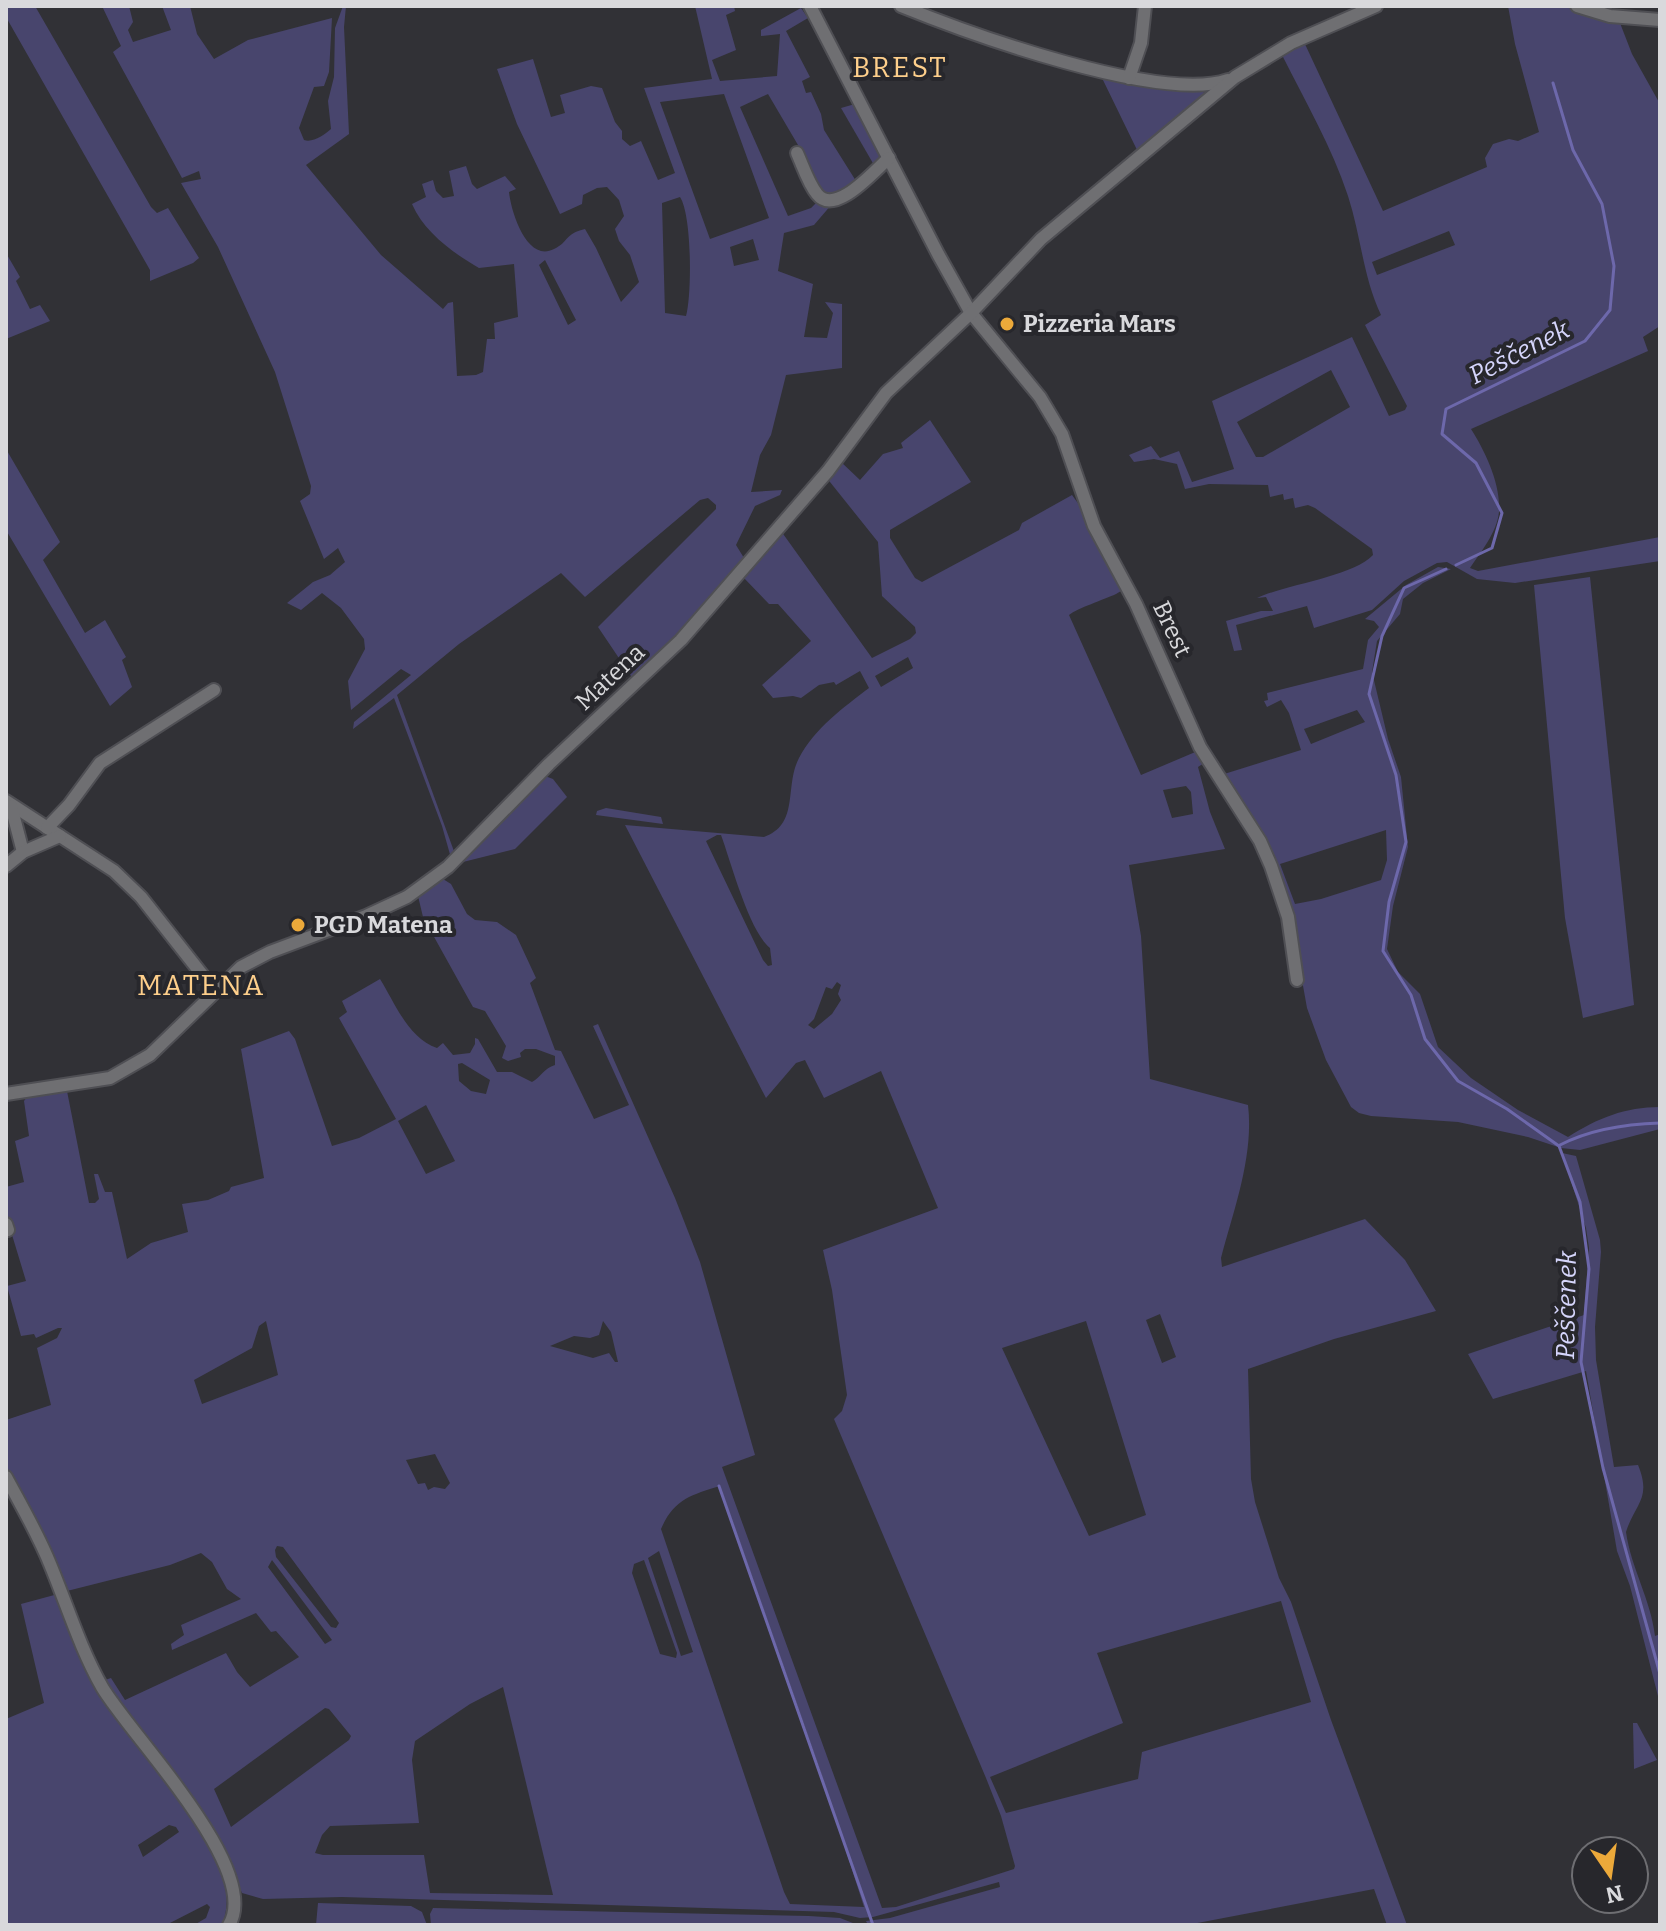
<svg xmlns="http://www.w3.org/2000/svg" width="1666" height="1931" font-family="Bitter,serif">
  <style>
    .green { fill: #48456d; fill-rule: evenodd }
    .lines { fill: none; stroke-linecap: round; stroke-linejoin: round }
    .stream { stroke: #6d68ab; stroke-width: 3 }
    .minor-casing { stroke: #4f4f54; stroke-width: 16 }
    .minor { stroke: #6f6f72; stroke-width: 12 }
    .poi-dot { fill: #eca93a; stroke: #27272c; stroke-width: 3 }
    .labels { text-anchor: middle; stroke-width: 8; stroke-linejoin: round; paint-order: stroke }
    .poi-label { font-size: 24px; font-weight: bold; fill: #d9d9dc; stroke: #27272c; text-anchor: start }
    .street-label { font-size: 24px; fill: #d9d9dc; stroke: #27272c }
    .water-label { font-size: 26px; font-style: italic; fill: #d5d5fb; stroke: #27272c }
    .quarter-label { font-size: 28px; letter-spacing: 2px; fill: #fecf8b; stroke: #27272c }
  </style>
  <rect width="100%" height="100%" fill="#313136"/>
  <!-- green -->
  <g class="green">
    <path d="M6,6H35L151,207L157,213L168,208L199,258L193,263L150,281V270L6,17Z"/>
    <path d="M102,6H129L133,22L128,30L133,42L171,30L162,6H190L197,34L214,59L248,40L332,18L329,72L324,86L314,87L299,128L304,140C313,143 324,135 331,129L328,101L334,77L335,28L343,6H346L344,27L349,134L306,165L381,255L443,309L448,303L453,302L457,376L476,375L483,372L487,339H495L494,323L518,317L514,264L479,268C453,253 424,232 412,204L426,197L422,184L433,180L436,191L443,198L454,196L449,171L466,166L472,184L477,189L505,176L516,189L509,192C511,212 527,263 554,249C569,242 564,234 585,229L596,248L621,302L639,282L630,255L619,241L615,229L624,216L619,200L607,187L597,188L583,195L582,204L560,214L517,124L497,69L533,59L551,117L565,113L560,95L591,86L602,88L615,122L622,131V139L630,146L641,141L658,180L675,173L644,88L712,79L695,6H734L735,11L726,15L736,50L712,60L720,81L777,76L780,34L761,36V30L801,8L808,18L786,31L810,77L802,81L806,93L811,92L821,114L824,130L856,181L832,198L817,190L798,145L768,94L740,107L788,216L811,208L818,201L832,204L814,225L784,233L778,271L813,284L804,337L827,338L833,313L825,302L842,304V368L786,375L771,435L760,455L751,492L782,490L780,495L755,506L736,545L744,558L680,634L633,679L598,627L716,509V505L708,498L700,500L585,597L561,573L459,644L397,695L455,854L451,858L442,826L394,698L353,729L354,722L411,675L401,669L351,710L348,681L365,649L364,639L341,608L322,593L301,610L287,603L313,582L330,575L345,562L338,548L324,559L300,501L310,494L311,486L275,372L218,247L181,183L201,179L199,171L182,178L113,52L121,46ZM724,94L769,218L710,239L660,102ZM680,197C692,215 692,295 686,316L665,313L662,203ZM753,239L759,260L734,266L730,247ZM545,260L576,320L568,325L539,265Z"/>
    <path d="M1508,6H1567L1585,14L1620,23L1632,54L1660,104V326L1643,337L1648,351L1471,429C1485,451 1501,484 1499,512C1497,532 1481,552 1470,568L1478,571L1660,537V561L1515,583L1477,579L1447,562L1437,563L1404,581L1372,610L1314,628L1307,606L1236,625L1242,650L1234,651L1226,621L1261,611H1273L1266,597L1257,598C1287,584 1352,577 1373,555L1372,549L1315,508L1308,505L1295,508L1293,498L1284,500L1283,494L1270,497L1268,485L1209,484L1185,489L1177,464L1154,459L1134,462L1129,455L1151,446L1160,458L1179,451L1192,482L1234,469L1212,401L1352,337L1389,416L1405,410L1407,406L1365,325L1381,315C1363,277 1361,236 1348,196C1332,147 1305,101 1282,55L1304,42L1383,211L1487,167L1485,158L1493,144L1509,139L1518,141L1539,132L1515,44ZM1449,231L1455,245L1377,275L1372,262ZM1331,370L1350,407L1263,457H1256L1237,422Z"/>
    <path d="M1102,78L1156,86L1197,89L1203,90L1205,96L1138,152Z"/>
    <path d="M855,104L882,157L874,165L841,108Z"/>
    <path d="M6,253L20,277L16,281L30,309L40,305L50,321L6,339Z"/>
    <path d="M930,420L971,482L890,530V538L915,578L922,582L1019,530L1022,523L1072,495L1088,517L1121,586V591L1116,594C1103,600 1078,608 1069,615L1141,775L1200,750L1204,763L1198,767L1210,812L1225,849L1129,865L1141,936L1150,1079L1248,1105C1254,1156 1234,1209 1221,1258L1222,1267L1365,1219L1405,1260L1436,1311L1334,1339L1248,1369L1251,1479L1255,1502L1279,1578L1291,1602L1331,1720L1407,1925H1387L1374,1889L1187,1925H868L866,1921L890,1918L1000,1887L999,1882L873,1917L860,1918L834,1912L342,1897L263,1899L242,1893L206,1818L130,1720L105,1680L111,1678L125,1700L226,1653L237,1672L250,1687L299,1657L276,1631L271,1632L256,1613L172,1650L171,1644L184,1635L181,1625L241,1599L227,1589L212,1562L201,1553L170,1565L67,1591L54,1559L6,1469V1420L51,1405L37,1348L57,1338L62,1328H58L36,1338L34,1334L21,1336L7,1286L26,1281L6,1215V1187L24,1182L15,1141L29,1136L24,1101L27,1097L67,1091L89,1203H95L99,1199L94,1174H98L105,1192H112L127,1259L151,1243L188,1232L182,1204L208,1200L229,1191L231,1187L264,1178L241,1049L289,1031L295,1039L332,1146L359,1138L396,1119L339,1018L347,1012L342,1001L380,979C395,1003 408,1038 437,1048L443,1043L453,1055L470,1053L475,1044V1038L478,1039L497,1072H512L532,1082C541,1077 544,1068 555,1065V1056L536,1049H525L520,1053L521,1057L508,1061L502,1058L506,1046L485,1011L473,1007L423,917L418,896L443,879L451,884L467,914L475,920L497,922L516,935L536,978L530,983L555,1050L561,1051L594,1119L629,1105L593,1026L598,1024L675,1198L700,1262L755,1455L722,1467L882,1908L896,1907L1014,1869L1015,1866L1001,1816L986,1778L834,1419L842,1411L847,1395L832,1290L823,1250L938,1208L881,1071L824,1098L805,1060L796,1063L766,1098L625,825L764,837C800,824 784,787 799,758C814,729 844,707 869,688L860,671L836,685L834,682L819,685L801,698L793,696L773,698L762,685L811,641L778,604H769L743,577L781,531L872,658L910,639L916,633L915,627L882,596L878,542L826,477L840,461L860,480L883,454L903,448L901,443ZM908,657L913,668L881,687L875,676ZM1186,786L1191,792L1193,814L1172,818L1163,790ZM717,835H721C731,862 749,931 770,948L772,965L768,966L763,960L706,841ZM837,982L841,985L838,994L841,1000L832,1014L814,1029L808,1025L814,1019L826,987L832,989ZM462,1063L490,1080L486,1094L471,1091L459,1081L458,1064ZM426,1105L455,1161L426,1174L398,1121ZM1160,1314L1176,1357L1162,1363L1146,1320ZM266,1321L278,1375L202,1404L194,1380L252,1348L259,1326ZM603,1321L611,1332L618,1362H615L609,1353L593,1358L550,1346L574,1336L590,1338L599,1335ZM1086,1321L1146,1515L1089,1536L1002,1348ZM435,1454L450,1483L445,1489L434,1487L428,1490L425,1483L418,1484L406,1460ZM720,1486L820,1770L864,1907L790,1904L784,1892L661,1529C674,1499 691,1495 720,1486ZM277,1546L283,1547L339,1623L336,1628L331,1627L276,1557L275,1550ZM659,1551L693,1652L681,1656L648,1558ZM272,1560L332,1640L325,1644L268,1567ZM644,1560L677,1653L676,1658L660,1654L632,1573L634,1564ZM1281,1601L1311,1702L1142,1752L1138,1779L1006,1813L990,1777L1123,1723L1097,1653ZM503,1687L553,1895L430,1893L424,1855H323L315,1853L322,1835L330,1826L419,1823L412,1760L415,1741L470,1704ZM325,1708L329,1709L351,1736L349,1740L231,1827L214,1789Z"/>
    <path d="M6,449L60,542L43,560L85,633L105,620L126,657L122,660L132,687L110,706L6,530Z"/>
    <path d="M1438,567L1451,569L1423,583L1403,599L1400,614L1377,641L1372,672L1388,739L1401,777L1408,847L1393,906L1387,949L1398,972L1420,994L1438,1047L1471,1078L1518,1110L1568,1137C1598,1118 1625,1107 1660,1107V1129L1580,1150L1561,1148L1528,1137L1458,1122L1371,1116L1359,1113L1351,1107L1326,1060L1307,1008L1288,902L1221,775L1301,750L1289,713L1281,700L1267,707L1264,701L1268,700L1267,693L1363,669L1368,640L1379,627L1374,621L1365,619L1406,585ZM1357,710L1365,722L1311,744L1304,729ZM1386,830L1387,860L1381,880L1321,899L1295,904L1280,864Z"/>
    <path d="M1590,577L1634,1005L1583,1018L1565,918L1534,585Z"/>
    <path d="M545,776L553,779L567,797L515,849L459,863Z"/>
    <path d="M606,808L661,817L663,824L596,815L597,811Z"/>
    <path d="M1562,1153L1576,1156L1600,1240L1601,1252L1595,1327L1596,1360L1614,1467L1638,1465C1652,1499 1635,1503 1626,1532C1631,1568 1651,1600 1655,1636L1660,1634V1658L1657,1660L1660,1671V1704L1630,1586L1617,1551L1586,1371L1493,1399L1468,1354L1584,1315L1589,1248L1586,1228Z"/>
    <path d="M58,1594L69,1629L205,1835C218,1864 235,1893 222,1925H194L206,1918L210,1907L207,1904L166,1925H6V1719L44,1703L21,1604ZM169,1825L176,1827L179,1832L143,1857L138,1845Z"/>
    <path d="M1633,1723H1637L1657,1760L1634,1769Z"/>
    <path d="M318,1903L411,1906L422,1912L427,1925H316Z"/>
    <path d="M433,1908L809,1916L840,1918L858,1925H431L430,1914Z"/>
  </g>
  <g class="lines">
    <!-- stream -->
    <g class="stream">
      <path d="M1456,565L1492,548L1502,513L1476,463L1442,434L1446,409L1585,341L1610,310L1614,266L1602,204L1573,150L1553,83"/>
      <path d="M1446,569L1404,588L1382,636L1369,694L1396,775L1406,842L1389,902L1383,951L1411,995L1425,1039L1458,1081L1507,1109L1559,1146L1580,1202L1589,1269L1581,1362L1603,1468L1660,1674"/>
      <path d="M1560,1145C1591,1129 1625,1124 1660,1123"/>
      <path d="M719,1486L873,1925"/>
    </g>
    <!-- minor casing -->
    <g class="minor-casing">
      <g id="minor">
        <path d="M810,6L938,254L971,313L1040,397L1062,434L1094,526L1136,604L1200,747L1260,841L1271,866L1288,917L1297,980"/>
        <path d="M901,6C970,34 1160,103 1228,80"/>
        <path d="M1577,6L1610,16L1660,20"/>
        <path d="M1129,78L1141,43L1145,6"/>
        <path d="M797,153C803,166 808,183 817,194C835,217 874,171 889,158"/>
        <path d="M6,801L114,871L141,897L215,991"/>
        <path d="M11,806L23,852"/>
        <path d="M47,828L69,805L100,763L214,690"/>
        <path d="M6,866L23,852L60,836"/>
        <path d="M6,1094L110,1078L150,1055L241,967L270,952L366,916L407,897L448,867L549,764L681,640L828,471L886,393L971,313L1041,239L1235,77L1291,43L1376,6"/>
        <path d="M6,1224L8,1230"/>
        <path d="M6,1477C21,1505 38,1534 50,1564C67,1605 80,1648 102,1687C130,1735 263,1869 229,1925"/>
      </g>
    </g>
    <!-- minor -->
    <use href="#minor" class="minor"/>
  </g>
  <!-- markers -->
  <g class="poi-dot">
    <circle cx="1007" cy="324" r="8"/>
    <circle cx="298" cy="925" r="8"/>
  </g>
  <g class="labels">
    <!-- poi labels -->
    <g class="poi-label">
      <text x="1023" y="332">Pizzeria Mars</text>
      <text x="314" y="933">PGD Matena</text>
    </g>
    <!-- street labels -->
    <g class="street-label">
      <text transform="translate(1172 629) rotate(65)" y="8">Brest</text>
      <text transform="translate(610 677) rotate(-43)" y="8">Matena</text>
    </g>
    <!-- water labels -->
    <g class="water-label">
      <text transform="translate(1519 352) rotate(-27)" y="9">Peščenek</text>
      <text transform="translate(1566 1305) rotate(-89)" y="9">Peščenek</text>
    </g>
    <!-- quarter labels -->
    <g class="quarter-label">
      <text x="900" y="77">BREST</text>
      <text x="201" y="995">MATENA</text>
    </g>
  </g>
  <!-- border -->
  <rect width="1666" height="1931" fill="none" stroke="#d9d9dc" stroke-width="16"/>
  <!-- north arrow -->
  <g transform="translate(1610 1875) rotate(167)"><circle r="38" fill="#27272c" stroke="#6e6e72" stroke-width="2"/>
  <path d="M0-6L14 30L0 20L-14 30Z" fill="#eca93a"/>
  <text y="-12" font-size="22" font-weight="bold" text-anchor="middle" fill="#d9d9dc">N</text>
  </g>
</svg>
